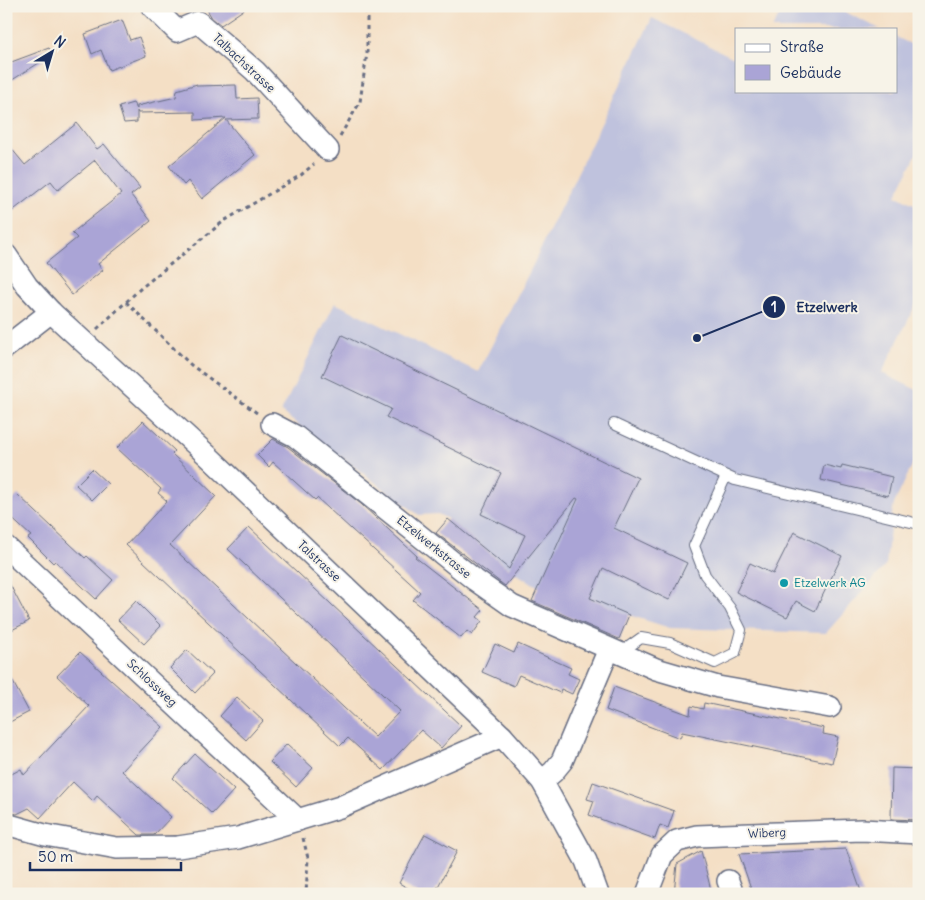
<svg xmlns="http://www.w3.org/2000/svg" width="925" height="900" font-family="Delius,sans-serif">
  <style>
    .industrial { fill: #bfc2dd }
    .building { fill: #aaa4d6 }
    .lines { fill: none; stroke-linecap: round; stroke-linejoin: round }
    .lane-casing { stroke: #676d82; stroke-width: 12 }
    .street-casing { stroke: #676d82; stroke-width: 24 }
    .path { stroke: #676d82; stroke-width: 3; stroke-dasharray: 4 4; stroke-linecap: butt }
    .lane { stroke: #fff; stroke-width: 10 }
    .street { stroke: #fff; stroke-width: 21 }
    .culture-dot { fill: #0f9aa8; stroke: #f7f3e8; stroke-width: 2 }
    .labels { text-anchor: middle; stroke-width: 4; stroke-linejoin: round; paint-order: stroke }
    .street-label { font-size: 12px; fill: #1b2f5e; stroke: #f7f3e8 }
    .culture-label { font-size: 12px; fill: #0d838f; stroke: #f7f3e8; text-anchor: start }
    .leader { fill: none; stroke: #1b2f5e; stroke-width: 2 }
    .callout-dot { fill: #1b2f5e; stroke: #f7f3e8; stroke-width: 2 }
    .mark-label { font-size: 15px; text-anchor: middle; font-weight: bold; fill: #fff }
    .callout-label { font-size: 14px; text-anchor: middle; font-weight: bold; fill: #1b2f5e; stroke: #f7f3e8; stroke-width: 4; stroke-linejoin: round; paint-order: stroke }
  </style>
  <rect width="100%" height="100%" fill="#f7f3e8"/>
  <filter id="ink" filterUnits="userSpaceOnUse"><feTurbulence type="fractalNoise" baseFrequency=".02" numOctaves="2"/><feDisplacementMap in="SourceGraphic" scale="10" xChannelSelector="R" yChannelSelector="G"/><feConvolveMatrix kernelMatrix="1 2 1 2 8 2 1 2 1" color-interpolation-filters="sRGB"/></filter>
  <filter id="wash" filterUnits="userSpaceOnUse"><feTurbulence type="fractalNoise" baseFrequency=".0096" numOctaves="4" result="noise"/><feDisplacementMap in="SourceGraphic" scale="20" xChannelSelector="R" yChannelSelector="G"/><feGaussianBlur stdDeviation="1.12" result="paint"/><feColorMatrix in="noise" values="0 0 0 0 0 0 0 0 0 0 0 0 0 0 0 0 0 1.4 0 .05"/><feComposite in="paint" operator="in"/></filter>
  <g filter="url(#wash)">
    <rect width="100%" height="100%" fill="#f4dfc5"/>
    <!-- industrial -->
    <g class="industrial">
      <path d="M784,6H833L880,29H772Z"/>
      <path d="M652,18L736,59V91H896V37L919,48V149L896,196L919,206V298L882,373L919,391V451L894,504L891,519L886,565L826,633L670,628L629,615L544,577L539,587L515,573L448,519L438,514L419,515L281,412L335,303L478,372L533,265Z"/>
    </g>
    <g id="blocks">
      <!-- building -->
      <g class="building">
        <path d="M205,6H249L221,25L212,18Z"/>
        <path d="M122,20L130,40L139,37L146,56L109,70L101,50L92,54L85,34Z"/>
        <path d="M49,48L53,54L6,84V64Z"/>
        <path d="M197,84V86L236,85L237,99L257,98L258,119L226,120L255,155L202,199L188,181L184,185L169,166L226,118L195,120V112L138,113L137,111V122L124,123L119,107L133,103L137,109V106L176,97L177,90Z"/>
        <path d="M77,123L97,149L104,144L140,188L131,195L151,221L98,264L103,270L72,295L46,263L77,238L72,233L121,194L95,160L58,190L51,181L6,216V142L25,165Z"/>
        <path d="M342,335L638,478L614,528L687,563L669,600L603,568L590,598L629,615L619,639L532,601L578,499L576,498L505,586L436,533L448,519L509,569L525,535L481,514L501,473L386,417L391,409L322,376Z"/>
        <path d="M143,421L175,451L172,454L216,496L170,545L375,737L400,711L228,549L249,527L461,726L441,748L421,730L383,770L348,738L340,746L126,545L167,501L158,493L161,489L117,448Z"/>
        <path d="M273,439L288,447L361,504L417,556L415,557L483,610L477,617L482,621L472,635L467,631L461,638L413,600L420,592L317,498L315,500L273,462L269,467L257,455Z"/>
        <path d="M824,465L841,469L842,465L892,477L888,496L821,480Z"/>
        <path d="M92,469L108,484L92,500L76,485Z"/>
        <path d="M18,495L85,558L87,556L113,580L96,599L55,561L53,563L28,538L31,536L6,513V507Z"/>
        <path d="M794,532L842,556L815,611L796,601L787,617L736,592L750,563L773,574Z"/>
        <path d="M6,577L29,621L6,633Z"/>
        <path d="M136,601L161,626L144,644L118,620Z"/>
        <path d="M495,644L514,653L518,644L571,668L568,674L579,679L572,694L561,689L560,693L519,675L514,686L482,672Z"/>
        <path d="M187,650L213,674L195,693L170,668Z"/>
        <path d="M80,652L163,727L122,771L171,817L154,835H139L97,796L93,801L73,782L40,818L29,808L17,814L8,812L6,808V777L21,769L24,775L89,706L57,676Z"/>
        <path d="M6,669L29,712L6,724Z"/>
        <path d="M614,687L690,715L691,706L703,709L704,703L824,728L823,734L838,737L832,763L682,732L680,738L606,710Z"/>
        <path d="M237,697L263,721L246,740L220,716Z"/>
        <path d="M287,744L313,768L296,787L270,762Z"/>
        <path d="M195,754L234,790L212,814L173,778Z"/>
        <path d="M892,768L919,769V820L891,819Z"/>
        <path d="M593,782L674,811L668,828L660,825L655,839L589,815L594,801L587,799Z"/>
        <path d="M425,834L457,851L434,894H418L399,883Z"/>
        <path d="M846,849L862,894H753L739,854Z"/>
        <path d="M701,851L712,894H674L677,864Z"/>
      </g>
    </g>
  </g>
  <g filter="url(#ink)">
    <use href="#blocks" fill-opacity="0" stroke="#676d82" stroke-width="1"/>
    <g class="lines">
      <!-- lane casing -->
      <g class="lane-casing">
        <g id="lane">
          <path d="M614,424L735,480L919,524"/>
          <path d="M620,653L641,638L670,643L715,663L735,653L741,630L730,608L705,575L694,546L726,476"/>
        </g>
      </g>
      <!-- street casing -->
      <g class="street-casing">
        <g id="street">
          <path d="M152,6L177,31L198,22L255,71L328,150"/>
          <path d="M6,255L27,286L51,312L207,455L502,736L542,781L586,861L598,894"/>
          <path d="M6,347L51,312"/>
          <path d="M272,424L295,436L475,580L512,606L656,669L718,687L830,707"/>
          <path d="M6,547L298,820"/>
          <path d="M542,781L553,772L562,761L609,649"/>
          <path d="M6,824L45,835L117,848L178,847L238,838L340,807L502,736"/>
          <path d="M728,881L733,894"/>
          <path d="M647,894L662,855L677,841L697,836L862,830L919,833"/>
        </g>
      </g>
      <!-- path -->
      <g class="path">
        <path d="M340,136L360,102L367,53V6"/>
        <path d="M126,302L191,365L257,413"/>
        <path d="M97,329L141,288L224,221L301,175L314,164"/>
        <path d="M303,838L308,858L306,894"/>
      </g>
      <!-- lane -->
      <use href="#lane" class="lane"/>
      <!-- street -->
      <use href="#street" class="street"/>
    </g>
  </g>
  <!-- markers -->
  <circle class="culture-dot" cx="784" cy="583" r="5"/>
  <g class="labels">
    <!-- street labels -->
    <g class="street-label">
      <text transform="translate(244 63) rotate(43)" y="4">Talbachstrasse</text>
      <text transform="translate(434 547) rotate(39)" y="4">Etzelwerkstrasse</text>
      <text transform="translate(319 561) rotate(43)" y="4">Talstrasse</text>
      <text transform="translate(152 683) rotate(43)" y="4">Schlossweg</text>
      <text transform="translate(767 833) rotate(-2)" y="4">Wiberg</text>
    </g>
    <!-- culture labels -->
    <g class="culture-label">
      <text x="794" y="587">Etzelwerk AG</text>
    </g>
  </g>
  <!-- callouts -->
  <path class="leader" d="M697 338L774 307"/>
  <g class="callout-dot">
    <circle cx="697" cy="338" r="5"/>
    <circle cx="774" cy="307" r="12"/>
  </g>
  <g class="mark-label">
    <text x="774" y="312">1</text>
  </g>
  <g class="callout-label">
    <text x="827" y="312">Etzelwerk</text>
  </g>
  <!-- margin -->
  <rect width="925" height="900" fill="none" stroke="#f7f3e8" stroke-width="25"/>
  <!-- legend -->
  <rect x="735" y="28" width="162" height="65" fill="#f7f3e8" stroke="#9fa5b1"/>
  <rect x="745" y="44" width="25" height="8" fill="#ffffff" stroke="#9fa5b1"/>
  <text x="780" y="52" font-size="15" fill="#1b2f5e">Straße</text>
  <rect x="745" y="65" width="25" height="15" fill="#aaa4d6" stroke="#9fa5b1"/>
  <text x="780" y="78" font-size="15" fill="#1b2f5e">Gebäude</text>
  <!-- north arrow -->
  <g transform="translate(52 52) rotate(38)" stroke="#f7f3e8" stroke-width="4" paint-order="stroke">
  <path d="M0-4L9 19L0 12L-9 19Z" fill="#1b2f5e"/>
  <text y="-8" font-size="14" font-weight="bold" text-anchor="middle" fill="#1b2f5e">N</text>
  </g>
  <!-- scale -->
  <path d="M30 862v8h151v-8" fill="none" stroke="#1b2f5e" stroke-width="2.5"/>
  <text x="38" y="862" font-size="15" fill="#1b2f5e" stroke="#f7f3e8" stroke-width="4" paint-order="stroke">50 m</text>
</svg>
